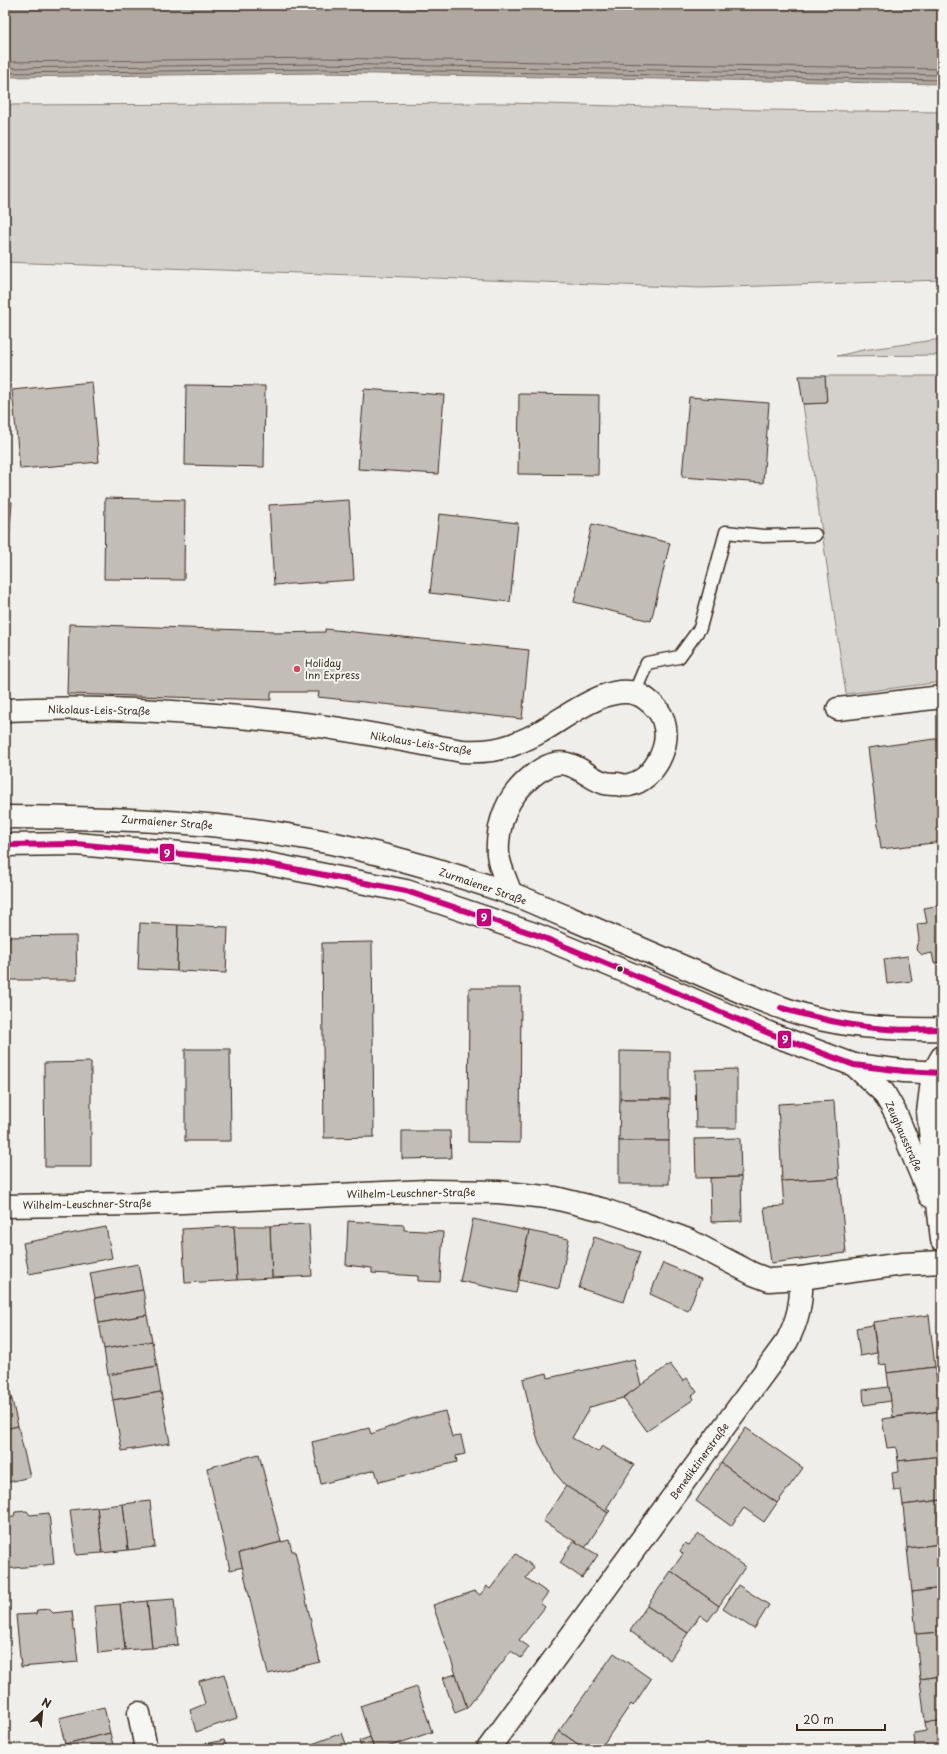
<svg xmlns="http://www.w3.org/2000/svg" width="947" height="1754" font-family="'Playpen Sans',sans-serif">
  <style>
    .green { fill: #d4d1cc; stroke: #887e75 }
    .water { fill: #afa8a1; stroke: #81766d }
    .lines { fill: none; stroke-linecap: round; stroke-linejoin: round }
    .shore { stroke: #695c52; stroke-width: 1 }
    .building { fill: #c2bdb7; stroke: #3b2a1e }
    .lane-casing { stroke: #3b2a1e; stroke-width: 15 }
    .street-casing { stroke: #3b2a1e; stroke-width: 25 }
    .primary-casing { stroke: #3b2a1e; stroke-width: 25 }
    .lane { stroke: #f6f6f2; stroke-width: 12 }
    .street { stroke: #f6f6f2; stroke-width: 22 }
    .primary { stroke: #f6f6f2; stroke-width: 22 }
    .bus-1-casing { stroke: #f6f6f2; stroke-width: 9 }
    .bus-1 { stroke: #c50078; stroke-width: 6 }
    .poi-dot { fill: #d1495b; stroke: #f6f6f2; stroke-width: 1.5 }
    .bus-dot { fill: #3b2a1e; stroke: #f6f6f2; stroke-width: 1.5 }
    .labels { text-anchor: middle; stroke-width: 4; stroke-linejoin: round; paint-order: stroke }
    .poi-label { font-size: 10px; fill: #3b2a1e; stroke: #f6f6f2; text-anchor: start }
    .street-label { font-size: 10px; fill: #3b2a1e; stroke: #f6f6f2 }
    .line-badge { stroke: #f6f6f2; stroke-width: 1.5 }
    .badge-label { font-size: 11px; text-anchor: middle; font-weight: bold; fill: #fff }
  </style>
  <rect width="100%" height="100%" fill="#efeeea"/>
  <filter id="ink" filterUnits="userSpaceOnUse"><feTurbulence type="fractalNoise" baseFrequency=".025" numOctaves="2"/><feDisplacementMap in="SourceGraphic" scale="8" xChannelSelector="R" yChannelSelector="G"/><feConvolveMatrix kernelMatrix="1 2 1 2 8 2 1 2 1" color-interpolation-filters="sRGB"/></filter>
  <g filter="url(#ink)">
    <!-- green -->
    <g class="green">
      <path d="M507,103L764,110L942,112V280L702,288L5,262V105Z"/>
      <path d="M942,339V355L837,356L863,350Z"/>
      <path d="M825,376H942V682L846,694L803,404L827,403Z"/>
    </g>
    <!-- water -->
    <path class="water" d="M5,5H942V84L322,73L5,77Z"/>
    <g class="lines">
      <!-- shore -->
      <g class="shore">
        <path d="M5,62L322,58L942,69"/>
        <path d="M5,68L322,64L942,75"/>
        <path d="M5,73L322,69L942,80"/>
      </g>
    </g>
    <!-- building -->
    <g class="building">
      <path d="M799,376H825L827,403L803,404Z"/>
      <path d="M92,382L99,462L20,469L12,390Z"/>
      <path d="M186,385L265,386L264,467L185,465Z"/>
      <path d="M364,389L444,395L438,474L358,469Z"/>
      <path d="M519,394L599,395L598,475L518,474Z"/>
      <path d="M689,397L769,403L763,483L682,477Z"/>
      <path d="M105,498L185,500L184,580L104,579Z"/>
      <path d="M349,500L354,580L274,585L269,505Z"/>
      <path d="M5,501L12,502L6,582L5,581Z"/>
      <path d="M439,514L518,523L510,602L430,593Z"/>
      <path d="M592,524L670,543L651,621L574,602Z"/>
      <path d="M69,624L273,631V633L325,632V629L529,650L522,719L318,697L319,692H271V700L67,694Z"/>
      <path d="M942,738V842L881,849L868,748Z"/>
      <path d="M942,905V962L934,963L932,953L922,955L916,949L917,944L919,940L917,924L927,923L924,908Z"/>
      <path d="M140,923L178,925L177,971L138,969Z"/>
      <path d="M178,925L228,927L226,973L177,971Z"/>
      <path d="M76,936L77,980H5V937Z"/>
      <path d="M372,942L374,1137L324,1138L322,943Z"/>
      <path d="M908,956L912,981L887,984L884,959Z"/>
      <path d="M469,988H521L520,1143L468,1142Z"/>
      <path d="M185,1049H230L231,1141H185Z"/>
      <path d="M620,1051L670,1052V1099H620Z"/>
      <path d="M91,1062V1167H45L44,1063Z"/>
      <path d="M737,1069V1128H696L695,1070Z"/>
      <path d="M620,1099H670L669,1141H619Z"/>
      <path d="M834,1101L839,1178L782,1181L778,1104Z"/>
      <path d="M402,1131H450L451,1158L402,1159Z"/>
      <path d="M740,1138L741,1177L696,1178L695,1139Z"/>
      <rect x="619" y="1141" width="50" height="43"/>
      <path d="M741,1177L742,1221L711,1222L710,1178Z"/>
      <path d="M839,1178L846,1253L771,1263L764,1207L784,1206L782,1181Z"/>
      <path d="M473,1219L529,1231L516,1293L460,1281Z"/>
      <path d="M348,1221L404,1225V1230L443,1232L440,1282L418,1281V1276L372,1273V1268L346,1265Z"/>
      <path d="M309,1224L312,1276L272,1278L270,1226Z"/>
      <path d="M234,1226H270L272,1278L237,1280Z"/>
      <path d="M234,1226L237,1280L185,1283L182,1229Z"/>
      <path d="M106,1227L112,1258L29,1274L23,1243Z"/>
      <path d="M529,1231L569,1239L559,1289L519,1280Z"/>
      <path d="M594,1237L640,1252L624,1302L579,1288Z"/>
      <path d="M663,1263L701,1279L688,1311L650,1294Z"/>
      <path d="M138,1264L143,1290L95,1298L90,1273Z"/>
      <path d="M143,1290L147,1315L99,1323L95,1298Z"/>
      <path d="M147,1315L152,1341L104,1349L99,1323Z"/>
      <path d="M929,1315L935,1367L887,1373L886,1364L879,1365L873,1322Z"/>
      <path d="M873,1325L877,1353L860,1356L856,1328Z"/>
      <path d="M152,1341L157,1366L108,1375L104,1349Z"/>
      <path d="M634,1359L641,1385L623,1398L590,1407L572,1438L598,1452L602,1446L634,1465L606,1509L610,1511L608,1513L566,1486L556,1474L539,1443L532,1420L523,1379L547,1373L548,1378Z"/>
      <path d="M670,1364L683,1381L687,1378L697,1392L692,1396L694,1399L647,1431L623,1398Z"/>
      <path d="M157,1366L161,1392L113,1400L108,1375Z"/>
      <path d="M935,1367L941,1411L893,1417L887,1373Z"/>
      <path d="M5,1374L12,1400L5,1401Z"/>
      <path d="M889,1387L891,1401L864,1405L863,1390Z"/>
      <path d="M161,1392L170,1443L122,1451L113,1400Z"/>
      <path d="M12,1400L18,1426L5,1429V1401Z"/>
      <path d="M445,1411L452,1437L461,1436L465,1454L456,1456L457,1462L379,1482L375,1470L321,1484L312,1442L369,1428L371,1434L411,1419Z"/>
      <path d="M941,1411L942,1456L898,1461L896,1447L887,1448L882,1419Z"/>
      <path d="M18,1426L30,1477L5,1483V1429Z"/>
      <path d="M746,1428L803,1468L777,1503L721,1463Z"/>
      <path d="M259,1454L281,1542L239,1553L243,1567L230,1570L207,1468Z"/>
      <path d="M942,1456V1500L903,1505L901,1490L894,1491L892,1473L899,1472L898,1461Z"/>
      <path d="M721,1463L777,1503L764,1522L744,1508L731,1526L696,1501Z"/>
      <path d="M566,1486L608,1513L585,1548L543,1521Z"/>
      <path d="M942,1500V1544L907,1548L903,1505Z"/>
      <path d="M150,1501L155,1547L128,1550L123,1504Z"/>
      <path d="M123,1504L128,1550L102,1553L97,1507Z"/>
      <path d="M97,1507L102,1553L76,1555L70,1510Z"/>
      <path d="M27,1511L30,1515L49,1513L54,1564L5,1569V1517L14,1516L15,1512Z"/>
      <path d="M699,1534L745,1567L719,1606L671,1571L683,1554L680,1551L685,1543L689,1545Z"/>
      <path d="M289,1540L292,1551H295L320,1662L268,1674L239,1553Z"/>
      <path d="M574,1541L598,1555L582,1578L560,1563Z"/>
      <path d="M942,1544V1588L912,1592L907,1548Z"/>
      <path d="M516,1554L534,1567L526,1578L548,1593L540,1603L545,1607L519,1640L529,1647L521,1658L511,1651L467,1708L433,1605L475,1591L480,1595L487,1586L490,1589Z"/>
      <path d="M671,1571L719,1606L708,1621L700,1615L688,1633L647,1606Z"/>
      <path d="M738,1585L769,1605L754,1629L723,1609Z"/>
      <path d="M942,1588V1632L916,1634L912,1592Z"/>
      <path d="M174,1599L178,1645L152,1648L147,1601Z"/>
      <path d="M147,1601L152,1648L125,1650L120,1604Z"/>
      <path d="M120,1604L125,1650L98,1653L94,1606Z"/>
      <path d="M647,1606L688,1633L670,1660L630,1631Z"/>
      <path d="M49,1609L53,1613L72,1611L78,1662L21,1667L16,1615L36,1614L37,1610Z"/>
      <path d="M942,1632V1676L920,1679L916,1634Z"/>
      <path d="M614,1653L651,1679L633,1706L631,1704L600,1749H585L559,1731Z"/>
      <path d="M224,1674L237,1718L196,1732L190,1710L205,1704L199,1681Z"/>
      <path d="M456,1674L467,1708L455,1713L443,1678Z"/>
      <path d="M942,1676V1721L925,1722L920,1679Z"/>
      <path d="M417,1687L432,1732L382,1749H374L360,1706Z"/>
      <path d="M104,1707L110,1733L65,1744L59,1718Z"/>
      <path d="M942,1721V1749H915L914,1733L926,1731L925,1722Z"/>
      <path d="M559,1731L585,1749H546Z"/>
      <path d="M110,1733L114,1749H66L65,1744Z"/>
      <path d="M342,1733L348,1749H305L304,1747Z"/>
      <path d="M370,1737L374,1749H362L359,1741Z"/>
      <path d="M224,1740L227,1749H180Z"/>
    </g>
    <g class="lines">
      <!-- lane casing -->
      <g class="lane-casing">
        <path id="lane" d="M634,694L647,663L679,657L700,628L726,532L763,536L815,535"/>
      </g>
      <!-- street casing -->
      <g class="street-casing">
        <g id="street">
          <path d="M838,709L942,697"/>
          <path d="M5,710C105,705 205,712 304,724C357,730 410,742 462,751C479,752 496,751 512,745C522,741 532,737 540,732C566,718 616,675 646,699C654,705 662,713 664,723C671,746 654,780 629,785C626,786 621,785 617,784C613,784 609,784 605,783C592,780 581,767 567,764C544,758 514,790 506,809C500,822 497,840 498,854C499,867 507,882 511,894"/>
          <path d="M942,1057L933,1073L928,1112L942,1240"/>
          <path d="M854,1065L884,1093L896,1114L930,1196"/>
          <path d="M5,1206L138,1204L427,1191L498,1192L555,1198L604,1210L634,1220L688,1240L753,1274L769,1280L801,1278L903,1264L942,1262"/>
          <path d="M139,1713L146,1749"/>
          <path d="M488,1749L787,1341C798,1320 802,1302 801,1278"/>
        </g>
      </g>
      <!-- primary casing -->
      <g class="primary-casing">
        <g id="primary">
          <path d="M5,817C106,818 207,820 306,838C375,851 443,870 509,893C530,900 551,911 572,919C617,938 662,958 707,977C741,992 775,1007 811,1017C854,1028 898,1030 942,1029"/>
          <path d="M5,845L76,844L170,852L253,861L406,891L537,935L675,992L771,1034L854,1065L904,1071L942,1073"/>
        </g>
      </g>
      <!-- lane -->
      <use href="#lane" class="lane"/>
      <!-- street -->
      <use href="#street" class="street"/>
      <!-- primary -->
      <use href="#primary" class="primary"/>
      <!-- bus-1 casing -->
      <g class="bus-1-casing">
        <g id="bus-1">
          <path d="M5,845L76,844L253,861L406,891L537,935L675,992L771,1034L854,1065L904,1071L942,1073"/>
          <path d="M781,1008C816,1018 851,1027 887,1029C905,1031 923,1029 942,1029"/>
        </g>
      </g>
      <!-- bus-1 -->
      <use href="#bus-1" class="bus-1"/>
    </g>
  </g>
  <!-- markers -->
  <circle class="poi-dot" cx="297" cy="669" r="4"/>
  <circle class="bus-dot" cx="620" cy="969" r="3.5"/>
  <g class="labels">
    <!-- poi labels -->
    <g class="poi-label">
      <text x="305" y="667">Holiday<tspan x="305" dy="12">Inn Express</tspan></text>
    </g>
    <!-- street labels -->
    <g class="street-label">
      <text transform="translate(99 710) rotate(1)" y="4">Nikolaus-Leis-Straße</text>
      <text transform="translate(421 743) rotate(9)" y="4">Nikolaus-Leis-Straße</text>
      <text transform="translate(167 822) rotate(4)" y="4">Zurmaiener Straße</text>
      <text transform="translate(483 886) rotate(19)" y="4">Zurmaiener Straße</text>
      <text transform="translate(904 1136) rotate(66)" y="4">Zeughausstraße</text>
      <text transform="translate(411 1193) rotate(-1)" y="4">Wilhelm-Leuschner-Straße</text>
      <text transform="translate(87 1204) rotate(-1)" y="4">Wilhelm-Leuschner-Straße</text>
      <text transform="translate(699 1461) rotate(-54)" y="4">Benediktinerstraße</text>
    </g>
  </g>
  <g class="line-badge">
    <rect x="159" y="843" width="16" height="19" rx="4" fill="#c50078"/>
    <rect x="476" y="908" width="16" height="19" rx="4" fill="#c50078"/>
    <rect x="777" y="1030" width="15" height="19" rx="4" fill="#c50078"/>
  </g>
  <g class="badge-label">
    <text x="167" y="857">9</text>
    <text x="484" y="921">9</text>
    <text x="785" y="1043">9</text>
  </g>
  <!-- margin -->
  <rect width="947" height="1754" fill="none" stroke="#f6f6f2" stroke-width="20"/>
  <rect x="10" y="10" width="927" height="1734" fill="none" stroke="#3b2a1e" stroke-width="1.5" filter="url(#ink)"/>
  <!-- north arrow -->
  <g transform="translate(42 1712) rotate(26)" stroke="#f6f6f2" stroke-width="3" paint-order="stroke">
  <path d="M0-3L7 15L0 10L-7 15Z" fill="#3b2a1e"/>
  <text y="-6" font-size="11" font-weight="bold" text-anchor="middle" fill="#3b2a1e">N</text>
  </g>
  <!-- scale -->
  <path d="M797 1724v6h88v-6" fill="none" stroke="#3b2a1e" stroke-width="2"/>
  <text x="803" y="1724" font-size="12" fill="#3b2a1e" stroke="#f6f6f2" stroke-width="3" paint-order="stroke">20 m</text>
</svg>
